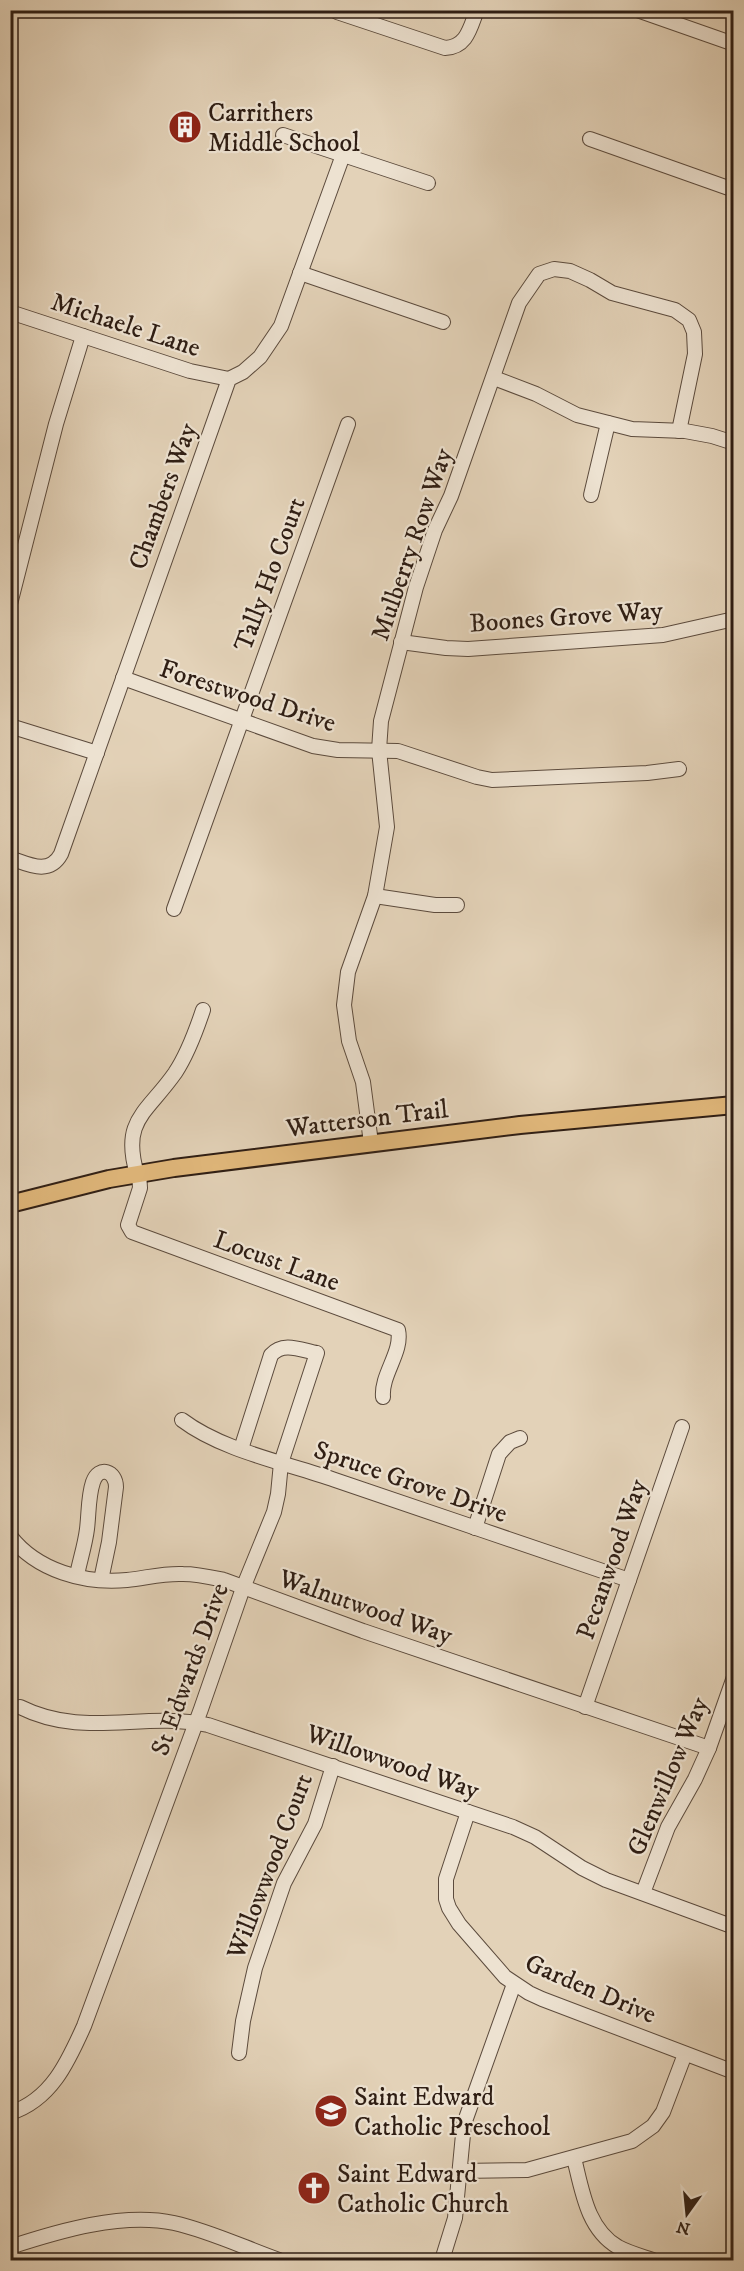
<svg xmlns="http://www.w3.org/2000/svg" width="744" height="2271" font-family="'IM FELL DW Pica',serif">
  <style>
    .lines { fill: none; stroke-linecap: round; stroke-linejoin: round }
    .minor-casing { stroke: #5c4b3d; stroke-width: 16 }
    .major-casing { stroke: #2f1e14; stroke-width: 20 }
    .minor { stroke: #ede2d1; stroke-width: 14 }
    .major { stroke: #e2b97c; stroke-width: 16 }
    .labels { text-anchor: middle; stroke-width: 4.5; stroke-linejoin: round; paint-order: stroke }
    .poi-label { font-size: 26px; fill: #2f1e14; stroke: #ede2d1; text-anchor: start }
    .street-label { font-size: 26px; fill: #2f1e14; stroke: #ede2d1 }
  </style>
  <rect width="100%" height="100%" fill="#e3d2b8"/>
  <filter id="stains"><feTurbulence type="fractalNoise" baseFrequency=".00333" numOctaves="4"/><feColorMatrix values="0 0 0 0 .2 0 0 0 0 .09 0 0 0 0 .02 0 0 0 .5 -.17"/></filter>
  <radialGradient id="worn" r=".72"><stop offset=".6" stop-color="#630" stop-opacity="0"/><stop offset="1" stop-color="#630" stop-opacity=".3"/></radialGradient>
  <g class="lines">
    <!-- minor casing -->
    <g class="minor-casing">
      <g id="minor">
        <path d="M637,10L734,44"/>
        <path d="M337,12L445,48C467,47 470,28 477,10"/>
        <path d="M283,135L428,183"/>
        <path d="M590,139L734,190"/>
        <path d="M300,273L443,322"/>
        <path d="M10,312L190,371L229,379"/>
        <path d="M494,378L536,394L577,415L632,429L685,431L712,436L734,443"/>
        <path d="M591,495L608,423"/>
        <path d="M10,604L56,424L83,336"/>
        <path d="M401,642L446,648L468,649L663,635L734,619"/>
        <path d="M123,678L313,746L338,750L398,751L477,777L492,780L647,773L679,769"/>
        <path d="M10,726L97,753"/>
        <path d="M10,858C28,864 49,876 61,854L229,379L243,372L260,357L281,326L343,155"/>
        <path d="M375,896L435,905H457"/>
        <path d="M174,909L348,424"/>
        <path d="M371,1143L363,1082L349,1041L344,1005L348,972L375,896L387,827L379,750L381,721L416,587L435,530L451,496L519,303L539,274L554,269L570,271L590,280L612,293L675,310L689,320L694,332L695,354L679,431"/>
        <path d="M139,1173L140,1188L128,1225L132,1232L398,1330C403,1352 381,1374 383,1397"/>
        <path d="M137,1174C121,1120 147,1113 175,1073C187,1055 196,1031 203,1010"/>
        <path d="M182,1420C223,1451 287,1463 335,1480C433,1513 531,1547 629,1580"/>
        <path d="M475,1528L499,1454L510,1442L520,1438"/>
        <path d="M10,1536C37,1571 85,1584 127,1580C146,1578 164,1573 183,1574C197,1574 210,1577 224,1580L363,1631L709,1748"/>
        <path d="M77,1575C80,1560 85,1545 87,1529C89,1513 88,1497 93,1482C99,1465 116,1471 116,1487L109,1542L101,1580"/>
        <path d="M20,1707C84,1739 142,1711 208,1725L513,1827L535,1837L582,1868L606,1880L734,1927"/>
        <path d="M585,1707L682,1427"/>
        <path d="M468,1812L446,1879V1899L449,1908L459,1924L505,1977L529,1993L542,1999L734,2072"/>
        <path d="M643,1893L668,1827L695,1779L709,1748L734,1677"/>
        <path d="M239,2053L243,2021L255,1968L284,1883L315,1824L333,1766"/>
        <path d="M10,2113C51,2100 68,2062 84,2026L201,1709L243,1588L274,1512L278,1494L281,1463L317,1353C301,1350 283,1341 271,1355L241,1449"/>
        <path d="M574,2158C582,2190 587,2229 618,2247C629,2253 641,2256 653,2260"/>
        <path d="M460,2171L527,2170L632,2141L653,2126L663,2112L685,2054"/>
        <path d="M10,2247C59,2231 122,2212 174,2223C210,2231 245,2248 279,2260"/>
        <path d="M442,2260L455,2218L464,2124L514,1984"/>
      </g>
    </g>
    <!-- major casing -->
    <g class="major-casing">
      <path id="major" d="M10,1204L109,1179L174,1168L520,1125L734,1105"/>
    </g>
    <!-- minor -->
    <use href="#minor" class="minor"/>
    <!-- major -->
    <use href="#major" class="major"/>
  </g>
  <!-- icons -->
  <defs>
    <g id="building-disc" transform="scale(1.725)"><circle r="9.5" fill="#8f2418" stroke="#ede2d1"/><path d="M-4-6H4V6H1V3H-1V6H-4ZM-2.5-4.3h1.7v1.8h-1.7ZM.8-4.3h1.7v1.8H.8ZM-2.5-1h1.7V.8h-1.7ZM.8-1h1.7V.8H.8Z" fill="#fff"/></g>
    <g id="school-disc" transform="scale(1.725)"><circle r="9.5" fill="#8f2418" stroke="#ede2d1"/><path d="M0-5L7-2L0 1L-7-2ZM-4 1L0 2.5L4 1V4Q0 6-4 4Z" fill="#fff"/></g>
    <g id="church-disc" transform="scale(1.725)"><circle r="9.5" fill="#8f2418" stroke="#ede2d1"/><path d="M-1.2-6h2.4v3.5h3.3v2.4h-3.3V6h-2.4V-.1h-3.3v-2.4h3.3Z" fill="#fff"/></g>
  </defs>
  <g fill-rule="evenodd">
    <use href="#building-disc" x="185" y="127"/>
    <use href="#school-disc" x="331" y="2111"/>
    <use href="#church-disc" x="314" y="2188"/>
  </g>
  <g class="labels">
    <!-- poi labels -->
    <g class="poi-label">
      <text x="208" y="121">Carrithers<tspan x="208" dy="30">Middle School</tspan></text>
      <text x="354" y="2105">Saint Edward<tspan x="354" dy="30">Catholic Preschool</tspan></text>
      <text x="337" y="2182">Saint Edward<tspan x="337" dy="30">Catholic Church</tspan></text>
    </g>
    <!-- street labels -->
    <g class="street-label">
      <text transform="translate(126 324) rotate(18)" y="9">Michaele Lane</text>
      <text transform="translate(162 496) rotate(-70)" y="9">Chambers Way</text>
      <text transform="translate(411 544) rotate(-71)" y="9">Mulberry Row Way</text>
      <text transform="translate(269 574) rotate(-70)" y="9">Tally Ho Court</text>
      <text transform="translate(566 616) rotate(-4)" y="9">Boones Grove Way</text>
      <text transform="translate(248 695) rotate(18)" y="9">Forestwood Drive</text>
      <text transform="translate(367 1118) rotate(-7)" y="9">Watterson Trail</text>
      <text transform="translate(277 1260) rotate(20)" y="9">Locust Lane</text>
      <text transform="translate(411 1481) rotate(19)" y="9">Spruce Grove Drive</text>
      <text transform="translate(611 1559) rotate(-71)" y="9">Pecanwood Way</text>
      <text transform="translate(366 1606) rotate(19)" y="9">Walnutwood Way</text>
      <text transform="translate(189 1669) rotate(-70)" y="9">St Edwards Drive</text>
      <text transform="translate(393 1761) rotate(19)" y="9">Willowwood Way</text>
      <text transform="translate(667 1776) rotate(-67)" y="9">Glenwillow Way</text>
      <text transform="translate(269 1866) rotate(-69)" y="9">Willowwood Court</text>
      <text transform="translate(591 1988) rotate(23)" y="9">Garden Drive</text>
    </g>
  </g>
  <!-- margin -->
  <rect width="744" height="2271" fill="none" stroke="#e3d2b8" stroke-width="36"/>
  <rect x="12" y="12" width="720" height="2247" fill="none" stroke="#2f1e14" stroke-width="3"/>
  <rect x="18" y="18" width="708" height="2235" fill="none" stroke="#2f1e14" stroke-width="1.5"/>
  <!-- north arrow -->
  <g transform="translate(687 2214) rotate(195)" stroke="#ede2d1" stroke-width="4.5" paint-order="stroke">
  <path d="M0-4.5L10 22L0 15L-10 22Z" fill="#2f1e14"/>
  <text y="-9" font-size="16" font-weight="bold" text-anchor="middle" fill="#2f1e14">N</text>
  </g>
  <rect width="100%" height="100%" filter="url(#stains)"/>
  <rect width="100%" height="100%" fill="url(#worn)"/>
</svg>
